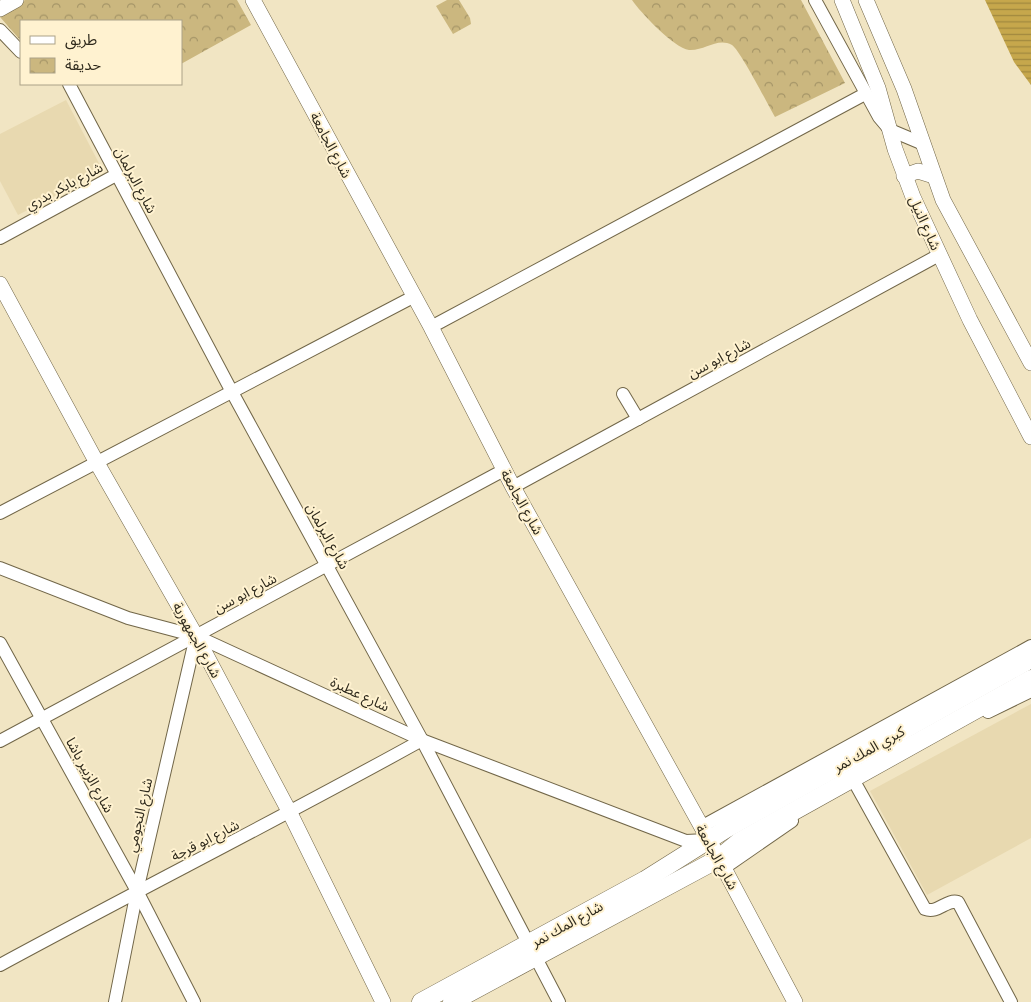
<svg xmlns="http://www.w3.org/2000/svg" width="1031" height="1002" font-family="Overpass,'Noto Sans Arabic',sans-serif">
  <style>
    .built { fill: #e8d9b0 }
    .park { fill: url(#park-crowns) }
    .water { fill: url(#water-rules) }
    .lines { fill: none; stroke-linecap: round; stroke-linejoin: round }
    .minor-casing { stroke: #716648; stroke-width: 14 }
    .major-casing { stroke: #716648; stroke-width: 16 }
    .highway-casing { stroke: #716648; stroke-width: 19 }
    .minor { stroke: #fff; stroke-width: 12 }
    .major { stroke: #fff; stroke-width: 15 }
    .highway { stroke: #fff; stroke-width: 18 }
    .labels { text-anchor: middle; stroke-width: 4; stroke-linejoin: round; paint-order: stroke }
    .street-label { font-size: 14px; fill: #2e291c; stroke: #fff2d0 }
  </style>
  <defs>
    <pattern id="park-crowns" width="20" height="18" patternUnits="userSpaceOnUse" patternTransform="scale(1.25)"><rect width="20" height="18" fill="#cbb77f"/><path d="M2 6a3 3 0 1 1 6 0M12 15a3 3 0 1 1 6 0" fill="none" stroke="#a59567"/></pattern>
    <pattern id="water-rules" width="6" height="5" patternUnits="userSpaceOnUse" patternTransform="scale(1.25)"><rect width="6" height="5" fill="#c6a74c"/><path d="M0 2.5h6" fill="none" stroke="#a1883e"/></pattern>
  </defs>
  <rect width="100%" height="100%" fill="#f1e5c3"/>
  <!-- built -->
  <g class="built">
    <path d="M66,100L103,171L18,215L0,181V134Z"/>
    <path d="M1031,704V838L927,895L870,791Z"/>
  </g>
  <!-- park -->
  <g class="park">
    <path d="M25,0H237L251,25L181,64V21H21V41L0,17V13Z"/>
    <path d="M447,0H459L470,18L471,24L453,34L436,6Z"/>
    <path d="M632,0H801L845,83L775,117C768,105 740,50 732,45C717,37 705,51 689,50C674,48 640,12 632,0Z"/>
  </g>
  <!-- water -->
  <path class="water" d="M985,0H1031V85L1014,62Z"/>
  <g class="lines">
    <!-- minor casing -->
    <g class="minor-casing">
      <g id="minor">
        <path d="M815,0L879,117L890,130L921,143"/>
        <path d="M0,30L21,52"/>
        <path d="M69,84L232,392L422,740L559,1002"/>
        <path d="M0,238L116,175"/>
        <path d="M431,327L865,94"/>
        <path d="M623,394L638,419"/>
        <path d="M513,487L939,255"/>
        <path d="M0,513L413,297"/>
        <path d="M0,568L128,618L196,636L422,740L686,841L706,840"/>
        <path d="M0,643L137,891L194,1002"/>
        <path d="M988,712L1031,691"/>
        <path d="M0,741L504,470"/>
        <path d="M855,783L925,909C938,914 946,899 958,902L1011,1002"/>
        <path d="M701,827L1031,646"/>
        <path d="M724,868L792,821"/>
        <path d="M0,965C140,889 283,817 422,740"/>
        <path d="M115,1002L137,891L196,636"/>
      </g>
    </g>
    <!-- major casing -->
    <g class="major-casing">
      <g id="major">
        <path d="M253,0L431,327L513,487L709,840L795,1002"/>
        <path d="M842,0L878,88L895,149L913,197L970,320L1031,437"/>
        <path d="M866,0L904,89L943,200L1031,363"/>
        <path d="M0,9L16,0"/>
        <path d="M904,176L918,171L934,176"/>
        <path d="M0,284L97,463L196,636L290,813L383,1002"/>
      </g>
    </g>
    <!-- highway casing -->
    <g class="highway-casing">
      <g id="highway">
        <path d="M421,1002L645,880L726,829L1031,659"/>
        <path d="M452,1002L718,859L740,841L1031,679"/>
      </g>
    </g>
    <!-- minor -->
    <use href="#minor" class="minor"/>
    <!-- major -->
    <use href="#major" class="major"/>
    <!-- highway -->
    <use href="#highway" class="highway"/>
  </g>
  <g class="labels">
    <!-- street labels -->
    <g class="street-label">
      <text transform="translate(331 145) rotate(62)" y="5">شارع الجامعة</text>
      <text transform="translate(136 180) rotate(62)" y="5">شارع البرلمان</text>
      <text transform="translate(64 186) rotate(-28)" y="5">شارع بابكر بدري</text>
      <text transform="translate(925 223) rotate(66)" y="5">شارع النيل</text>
      <text transform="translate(719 358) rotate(-28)" y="5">شارع ابو سن</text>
      <text transform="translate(522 502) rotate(61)" y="5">شارع الجامعة</text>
      <text transform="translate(328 536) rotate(61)" y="5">شارع البرلمان</text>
      <text transform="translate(245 593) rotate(-28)" y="5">شارع ابو سن</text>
      <text transform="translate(197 640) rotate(61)" y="5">شارع الجمهورية</text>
      <text transform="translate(360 694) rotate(25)" y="5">شارع عطبرة</text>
      <text transform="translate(869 749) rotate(-29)" y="5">كبري المك نمر</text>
      <text transform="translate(90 775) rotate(61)" y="5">شارع الزبير باشا</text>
      <text transform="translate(139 815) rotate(-77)" y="5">شارع النجومي</text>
      <text transform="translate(205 840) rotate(-27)" y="5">شارع ابو قرجة</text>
      <text transform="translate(717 857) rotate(61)" y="5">شارع الجامعة</text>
      <text transform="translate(567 924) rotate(-29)" y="5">شارع المك نمر</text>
    </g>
  </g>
  <!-- legend -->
  <rect x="20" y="20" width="162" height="65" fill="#fff2d0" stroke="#aba288"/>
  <rect x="30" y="36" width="25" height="8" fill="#ffffff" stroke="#aba288"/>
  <text x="65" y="45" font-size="15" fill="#2e291c">طريق</text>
  <rect x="30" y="58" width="25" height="15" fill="url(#park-crowns)" stroke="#aba288"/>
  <text x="65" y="70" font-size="15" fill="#2e291c">حديقة</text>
</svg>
